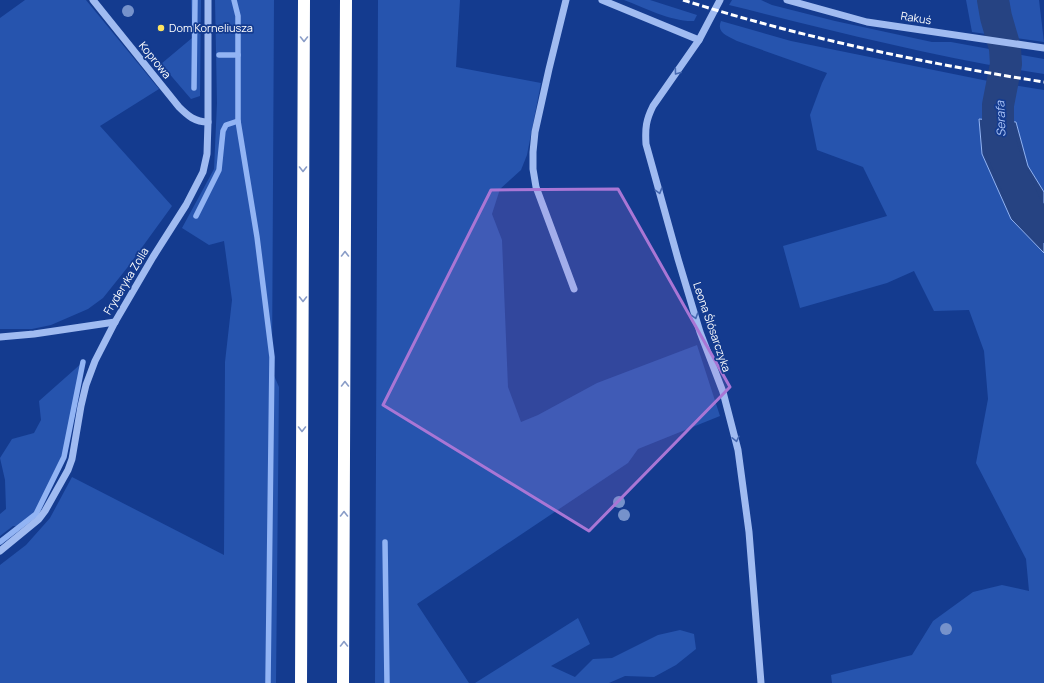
<svg xmlns="http://www.w3.org/2000/svg" width="1044" height="683" font-family="Manrope,sans-serif">
  <style>
    .green { fill: #2654ae }
    .water { fill: #264382; stroke: #92b4f4 }
    .lines { fill: none; stroke-linecap: round; stroke-linejoin: round }
    .stream { stroke: #92b4f4; stroke-width: 5.5 }
    .river { stroke: #264382; stroke-width: 32 }
    .minor { stroke: #a0bbf1; stroke-width: 7 }
    .highway { stroke: #fff; stroke-width: 12 }
    .rail { stroke: #fff; stroke-width: 3; stroke-dasharray: 7 3; stroke-linecap: butt }
    .tree { fill: #7692cb }
    .oneway { stroke: #8a9dc7 }
    .oneway2 { stroke: #4568b1 }
    .marked { fill: #a976d5; fill-opacity: 0.2; stroke: #a976d5; stroke-width: 3; stroke-linejoin: round }
    .poi-dot { fill: #ffe460; stroke: #143b8f; stroke-width: 1.5 }
    .labels { text-anchor: middle; stroke-width: 3.5; stroke-linejoin: round; paint-order: stroke }
    .street-label { font-size: 11px; fill: #fff; stroke: #143b8f }
    .poi-label { font-size: 11px; fill: #fff; stroke: #143b8f; text-anchor: start }
    .water-label { font-size: 12px; font-style: italic; fill: #acc5f8; stroke: #143b8f }
  </style>
  <rect width="100%" height="100%" fill="#143b8f"/>
  <!-- green -->
  <g class="green">
    <path d="M25,0H86L159,89L100,126L172,206L127,268L103,298L88,309L51,325L32,329H0V18Z"/>
    <path d="M191,0H201L200,96L191,99L161,64L192,38Z"/>
    <path d="M215,0H274L272,371L279,387L276,683H0V565L26,545L50,518L72,477L224,555L225,362L232,300L224,241L209,245L182,228L214,169L217,103Z"/>
    <path d="M378,0H460L456,67L541,83L527,155L521,170L500,189L492,214L502,240L508,387L521,422L538,415L597,383L697,345L720,416L638,449L628,463L417,604L469,683H375Z"/>
    <path d="M624,0H650L697,15L694,21C672,22 645,8 624,0Z"/>
    <path d="M732,0H761L772,5L835,21L932,42H951L1044,59V74C938,58 833,31 729,5Z"/>
    <path d="M966,0H1039L1044,42L972,32Z"/>
    <path d="M721,21L791,41L983,80L1044,90V192L1028,166L1016,122L979,120L1011,219L1044,253V683H832L831,675L912,655L933,621L973,592L1002,585L1029,591L1026,559L976,463L988,399L984,351L969,310L934,311L914,271L887,283L800,308L783,246L887,216L863,167L817,150L810,115L822,83L827,73L737,41C728,36 716,33 721,21Z"/>
    <path d="M83,362L64,457L36,514L22,526H13L0,536V514L6,509L5,480L0,458L12,439L34,433L41,420L39,401Z"/>
    <path d="M578,618L590,644L551,666L575,677L593,659L612,658L658,635L680,630L694,634L696,649L676,665L654,677L625,676L609,683H475Z"/>
  </g>
  <!-- water -->
  <path class="water" d="M979,119L1016,122L1028,166L1044,192V253L1011,219L982,154Z"/>
  <g class="lines">
    <!-- stream -->
    <g class="stream">
      <path d="M234,0L238,16V121L257,237L272,357L268,683"/>
      <path d="M219,55H238"/>
      <path d="M194,88L195,0"/>
      <path d="M196,216L219,170L223,131L226,125L238,121"/>
      <path d="M0,542L36,514L64,457L83,362"/>
      <path d="M385,542L387,683"/>
    </g>
    <!-- river -->
    <path class="river" d="M993,0L996,17L1005,48L1006,64L998,105V122L1002,150L1027,209L1044,227"/>
    <!-- minor -->
    <g class="minor">
      <path d="M93,0L179,107C188,116 195,122 208,122"/>
      <path d="M566,0L549,69L535,132L533,152V169L536,187L574,289"/>
      <path d="M602,0L699,40"/>
      <path d="M720,0L699,40L653,106C646,120 645,128 646,144L678,259L700,332L723,392L738,450L749,532L761,683"/>
      <path d="M787,0L867,22L1044,48"/>
      <path d="M0,337L34,334L115,322"/>
      <path d="M0,551L39,519L45,511L68,470L72,459L81,406L86,385L95,361L115,322L153,257L186,205L203,172L207,154L208,122V0"/>
    </g>
    <!-- highway -->
    <g class="highway">
      <path d="M301,683L304,0"/>
      <path d="M343,683L346,0"/>
    </g>
    <!-- rail -->
    <path class="rail" d="M683,0C800,37 922,63 1044,82"/>
  </g>
  <!-- trees -->
  <g class="tree">
    <circle cx="128" cy="11" r="6"/>
    <circle cx="619" cy="502" r="6"/>
    <circle cx="624" cy="515" r="6"/>
    <circle cx="946" cy="629" r="6"/>
  </g>
  <!-- one-way arrows -->
  <defs><path id="oneway-chevron" d="M-2-3.5L2.5 0L-2 3.5" fill="none" stroke-width="1.6" stroke-linecap="round" stroke-linejoin="round"/></defs>
  <g class="oneway">
    <use href="#oneway-chevron" transform="translate(304 39) rotate(90)"/>
    <use href="#oneway-chevron" transform="translate(303 169) rotate(90)"/>
    <use href="#oneway-chevron" transform="translate(345 254) rotate(-90)"/>
    <use href="#oneway-chevron" transform="translate(303 299) rotate(90)"/>
    <use href="#oneway-chevron" transform="translate(345 384) rotate(-90)"/>
    <use href="#oneway-chevron" transform="translate(302 429) rotate(90)"/>
    <use href="#oneway-chevron" transform="translate(344 514) rotate(-90)"/>
    <use href="#oneway-chevron" transform="translate(344 644) rotate(-90)"/>
  </g>
  <g class="oneway2">
    <use href="#oneway-chevron" transform="translate(677 72) rotate(126)"/>
    <use href="#oneway-chevron" transform="translate(659 191) rotate(74)"/>
    <use href="#oneway-chevron" transform="translate(695 316) rotate(73)"/>
    <use href="#oneway-chevron" transform="translate(736 439) rotate(77)"/>
  </g>
  <!-- marked area -->
  <path class="marked" d="M618,189L730,387L589,531L383,405L491,190Z"/>
  <!-- markers -->
  <circle class="poi-dot" cx="161" cy="28" r="4"/>
  <g class="labels">
    <!-- street labels -->
    <g class="street-label">
      <text transform="translate(916 18) rotate(9)" y="4">Rakuś</text>
      <text transform="translate(155 60) rotate(51)" y="4">Koprowa</text>
      <text transform="translate(126 281) rotate(-59)" y="4">Fryderyka Zolla</text>
      <text transform="translate(712 327) rotate(71)" y="4">Leona Ślósarczyka</text>
    </g>
    <!-- poi labels -->
    <g class="poi-label">
      <text x="169" y="32">Dom Korneliusza</text>
    </g>
    <!-- water labels -->
    <g class="water-label">
      <text transform="translate(1001 119) rotate(-92)" y="4">Serafa</text>
    </g>
  </g>
</svg>
